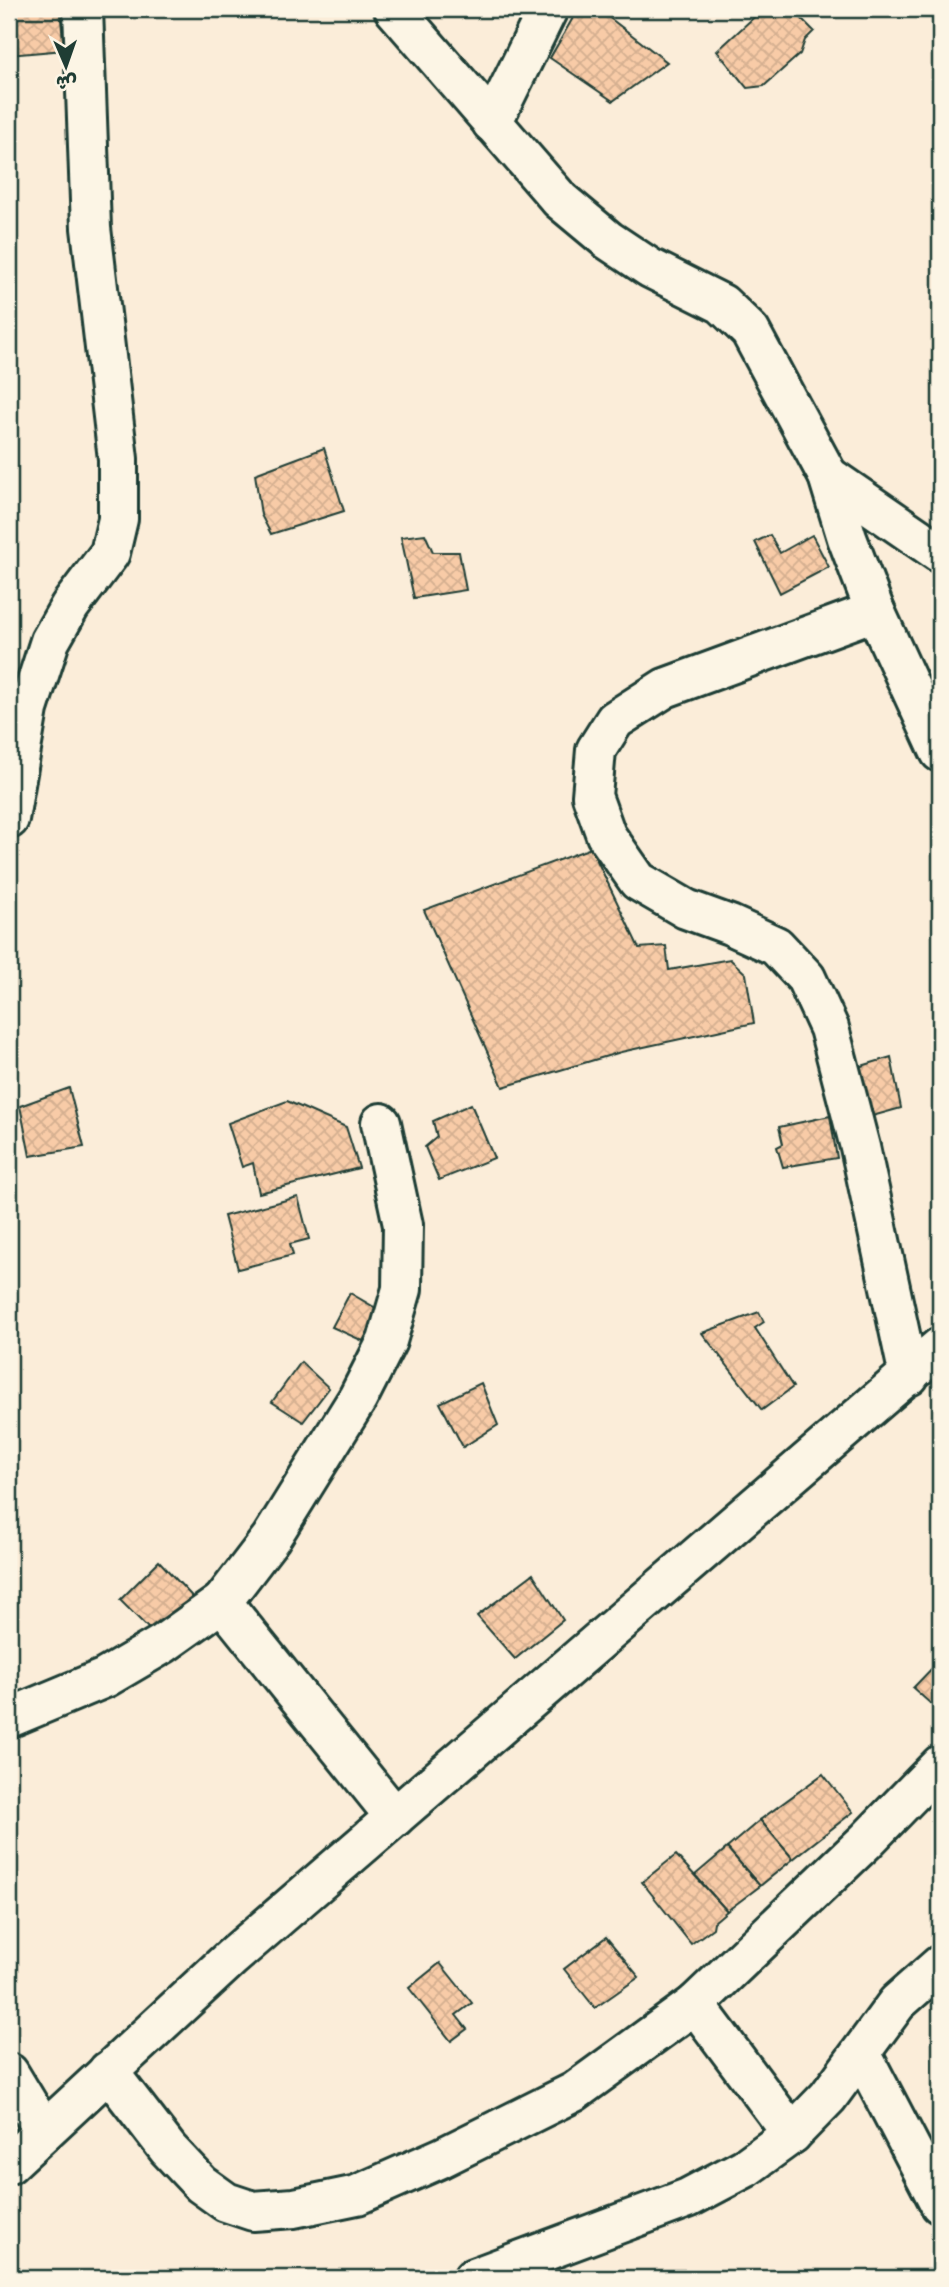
<svg xmlns="http://www.w3.org/2000/svg" width="949" height="2287" font-family="'Balsamiq Sans','Playpen Sans Arabic',sans-serif">
  <style>
    .building { fill: url(#building-cross-hatch); stroke: #1f3d34; stroke-width: 2 }
    .lines { fill: none; stroke-linecap: round; stroke-linejoin: round }
    .street-casing { stroke: #1f3d34; stroke-width: 44 }
    .secondary-casing { stroke: #1f3d34; stroke-width: 44 }
    .street { stroke: #fcf5e5; stroke-width: 38 }
    .secondary { stroke: #fcf5e5; stroke-width: 38 }
  </style>
  <defs>
    <pattern id="building-cross-hatch" width="8" height="8" patternUnits="userSpaceOnUse" patternTransform="scale(1.75)"><rect width="8" height="8" fill="#f8cba7"/><path d="M0 0l8 8M0 8l8-8" fill="none" stroke="#d4af90"/></pattern>
  </defs>
  <rect width="100%" height="100%" fill="#fbedd9"/>
  <filter id="ink" filterUnits="userSpaceOnUse"><feTurbulence type="fractalNoise" baseFrequency=".0143" numOctaves="2"/><feDisplacementMap in="SourceGraphic" scale="14" xChannelSelector="R" yChannelSelector="G"/><feConvolveMatrix kernelMatrix="1 2 1 2 8 2 1 2 1" color-interpolation-filters="sRGB"/></filter>
  <g filter="url(#ink)">
    <!-- building -->
    <g class="building">
      <path d="M9,9H60L64,50L9,55Z"/>
      <path d="M578,9H598L667,62L613,101L550,58Z"/>
      <path d="M763,9H792L814,31L805,40L800,54L764,86L747,88L717,51Z"/>
      <path d="M324,448L344,511L271,534L261,515L255,474Z"/>
      <path d="M425,534L433,552H459L466,590L414,598L401,537Z"/>
      <path d="M770,535L780,553L812,535L829,567L780,593L755,542Z"/>
      <path d="M591,848L639,948L666,946L669,970L730,959L746,974L754,1023L621,1052L503,1087L424,910Z"/>
      <path d="M891,1057L901,1108L858,1120L845,1071Z"/>
      <path d="M69,1088L84,1147L30,1156L20,1106Z"/>
      <path d="M287,1101L346,1127L359,1168L259,1193L253,1163L242,1167L228,1123Z"/>
      <path d="M471,1104L494,1158L439,1180L425,1147L437,1137L433,1121Z"/>
      <path d="M830,1116L837,1158L783,1167L777,1147L783,1144L779,1127Z"/>
      <path d="M298,1197L309,1239L290,1244L293,1255L238,1269L224,1216Z"/>
      <path d="M350,1293L379,1310L363,1341L332,1327Z"/>
      <path d="M759,1312L764,1322L755,1328L793,1387L762,1410L702,1333Z"/>
      <path d="M301,1362L329,1388L303,1422L272,1402Z"/>
      <path d="M481,1383L498,1425L463,1447L440,1403Z"/>
      <path d="M159,1561L200,1605L160,1640L120,1600Z"/>
      <path d="M533,1574L563,1620L515,1659L477,1616Z"/>
      <path d="M939,1661L940,1662V1712L913,1688Z"/>
      <path d="M823,1774L853,1812L793,1859L760,1820Z"/>
      <path d="M760,1820L793,1859L760,1886L727,1848Z"/>
      <path d="M727,1848L760,1886L727,1911L695,1875Z"/>
      <path d="M676,1855L727,1911L714,1922L713,1928L691,1944L642,1882Z"/>
      <path d="M606,1937L639,1977L595,2008L564,1969Z"/>
      <path d="M440,1963L472,2003L456,2015L467,2029L451,2041L409,1988Z"/>
    </g>
    <g class="lines">
      <!-- street casing -->
      <g class="street-casing">
        <g id="street">
          <path d="M394,9L560,200L608,240L650,268L722,304L750,331L828,476L847,538L875,611L940,752"/>
          <path d="M492,123L548,9"/>
          <path d="M828,476L940,553"/>
          <path d="M875,611L665,688L615,720L596,750L592,796L606,835L638,881L686,909L730,925L776,946L806,978L829,1028L860,1147L909,1376"/>
          <path d="M9,819L28,709L50,641L70,606L110,553L118,519V459L91,228L83,9"/>
          <path d="M222,1602L271,1538L358,1398L387,1341L402,1289L403,1225L381,1123"/>
          <path d="M9,1718L105,1678L163,1644L222,1602L395,1817"/>
          <path d="M695,2004L792,2134"/>
          <path d="M861,2053L940,2204"/>
          <path d="M108,2071L168,2149L201,2184L226,2202L253,2211L294,2208L357,2195L441,2158L574,2092L695,2004L866,1841L940,1765"/>
          <path d="M9,2073L44,2131"/>
          <path d="M473,2278L688,2198L745,2168L792,2134L828,2097L897,2003L940,1965"/>
        </g>
      </g>
      <!-- secondary casing -->
      <g class="secondary-casing">
        <path id="secondary" d="M9,2164L231,1958L940,1347"/>
      </g>
      <!-- street -->
      <use href="#street" class="street"/>
      <!-- secondary -->
      <use href="#secondary" class="secondary"/>
    </g>
  </g>
  <!-- margin -->
  <rect width="949" height="2287" fill="none" stroke="#fcf5e5" stroke-width="35"/>
  <rect x="18" y="18" width="914" height="2252" fill="none" stroke="#1f3d34" stroke-width="2.5" filter="url(#ink)"/>
  <!-- north arrow -->
  <g transform="translate(66 66) rotate(178)" stroke="#fcf5e5" stroke-width="5" paint-order="stroke">
  <path d="M0-5L12 26L0 18L-12 26Z" fill="#1f3d34"/>
  <text y="-10" font-size="19" font-weight="bold" text-anchor="middle" fill="#1f3d34">ش</text>
  </g>
</svg>
